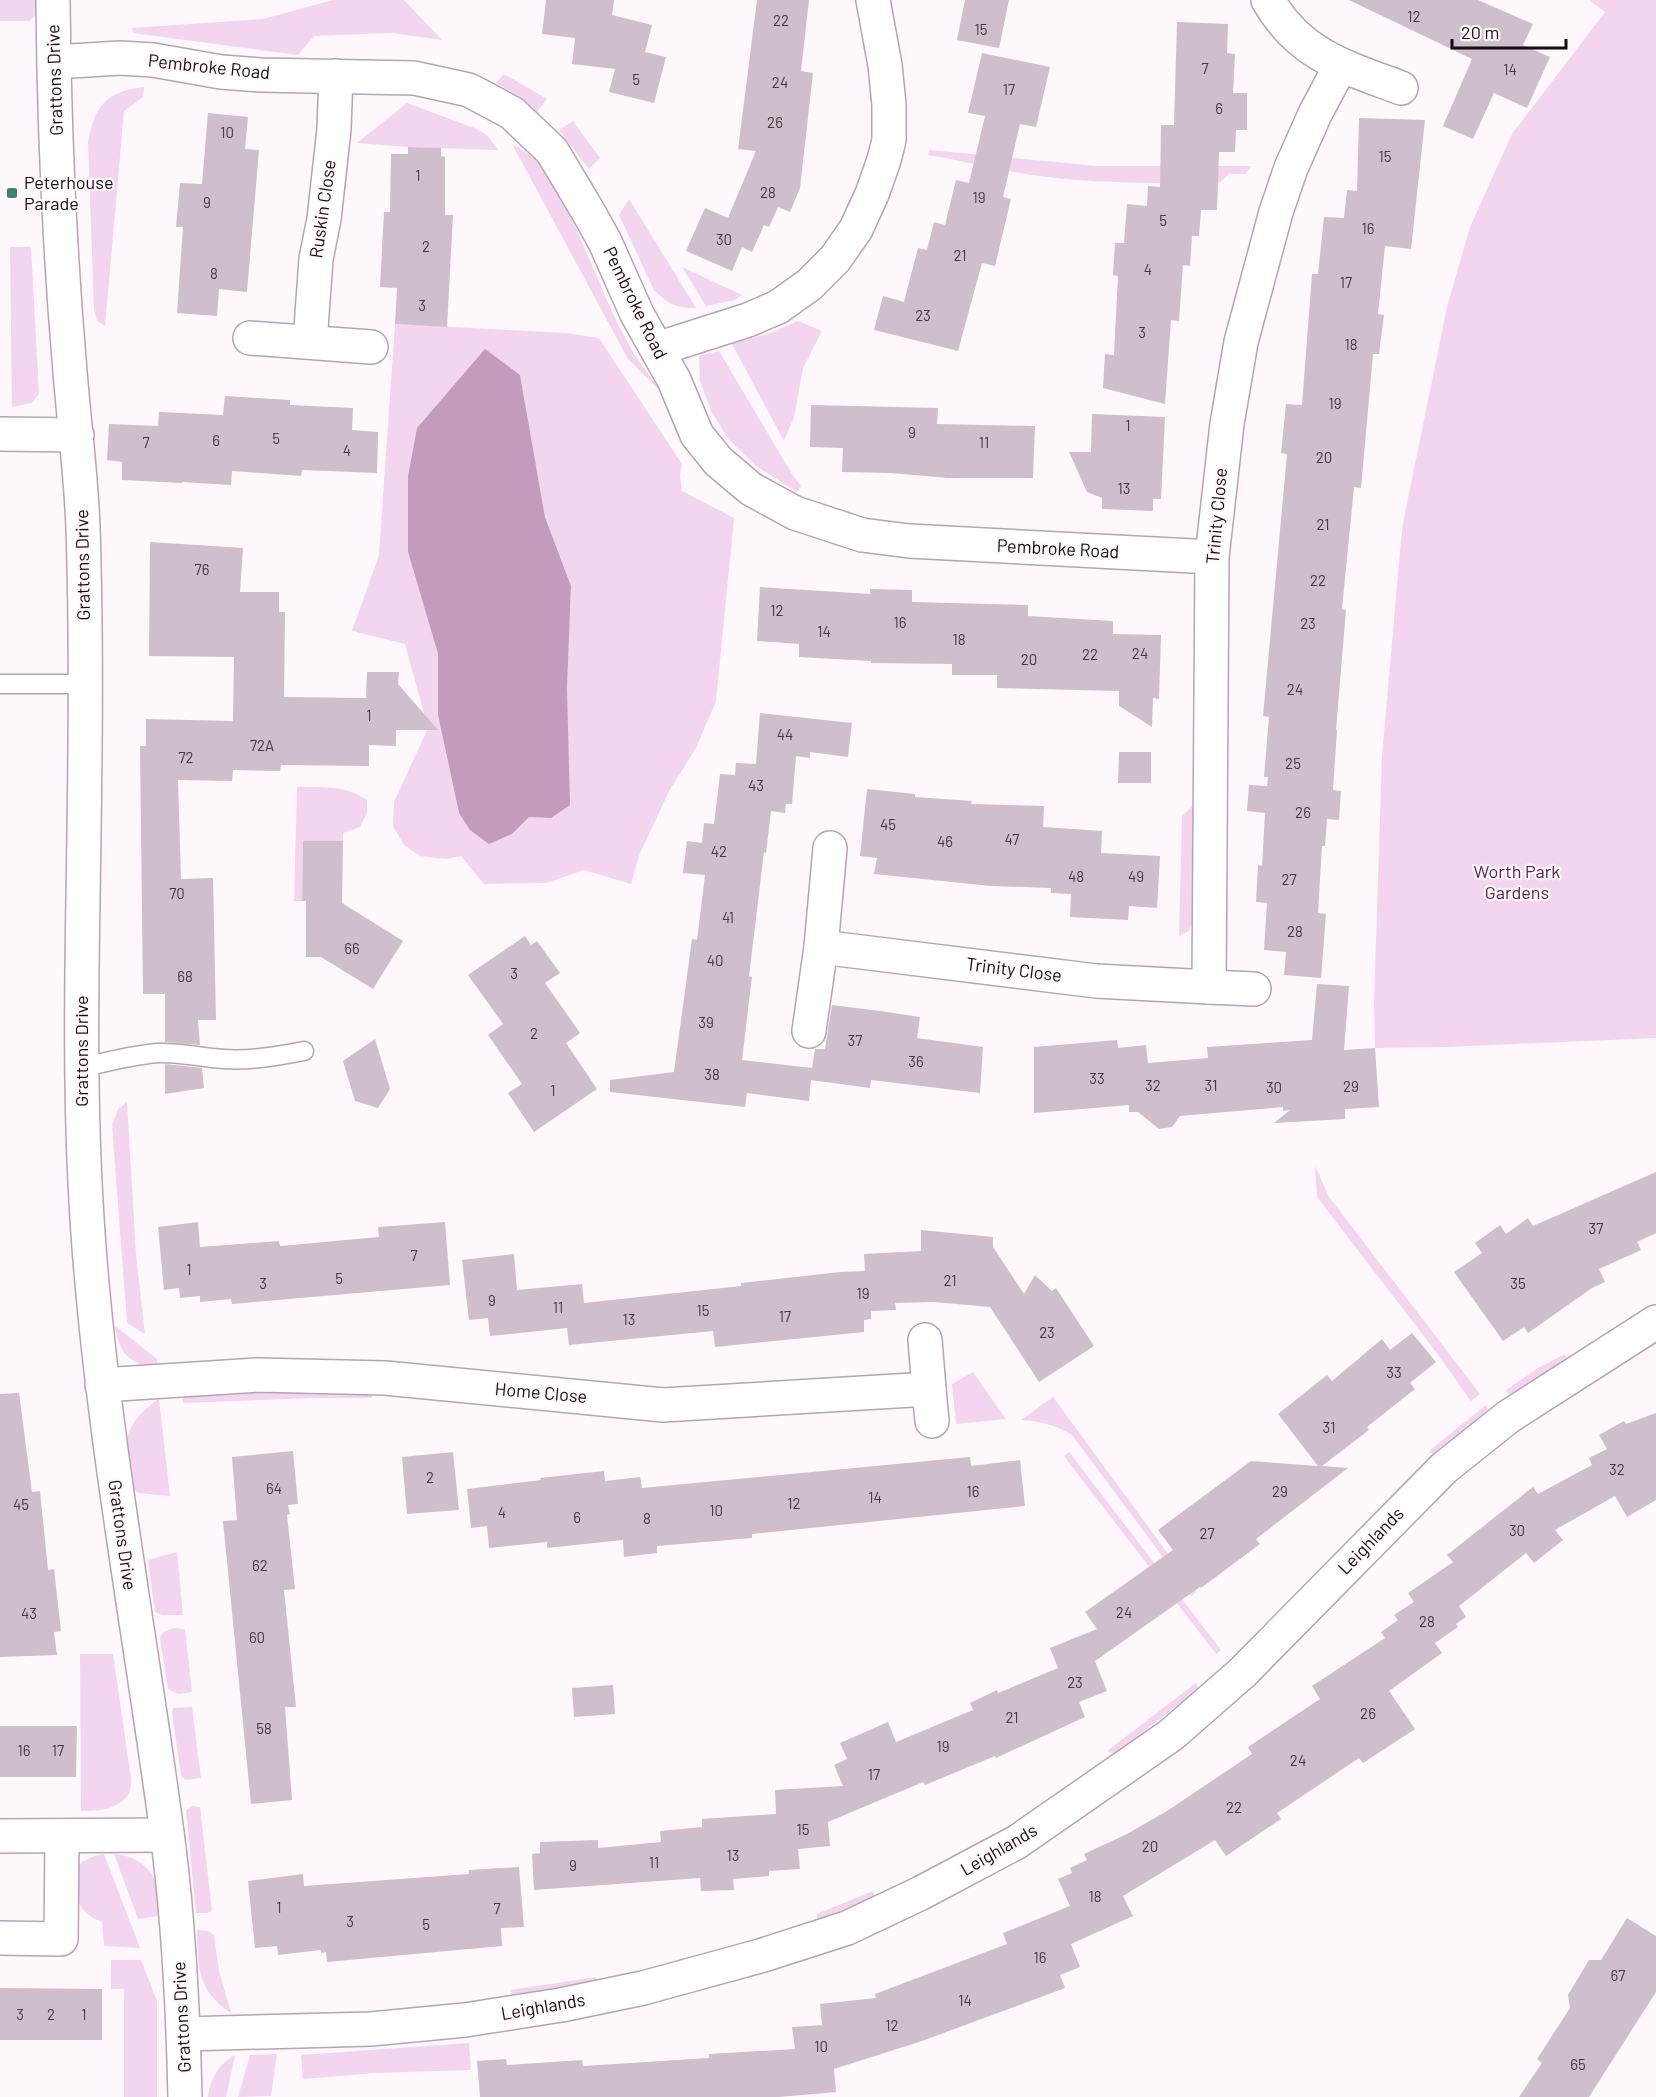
<svg xmlns="http://www.w3.org/2000/svg" width="1656" height="2097" font-family="Barlow,sans-serif">
  <style>
    .green { fill: #f4d5ef; fill-rule: evenodd }
    .water { fill: #c29cbd }
    .building { fill: #cfbfcc }
    .lines { fill: none; stroke-linecap: round; stroke-linejoin: round }
    .lane-casing { stroke: #b4a5b2; stroke-width: 21 }
    .street-casing { stroke: #b4a5b2; stroke-width: 36 }
    .secondary-casing { stroke: #b4a5b2; stroke-width: 36 }
    .lane { stroke: #fff; stroke-width: 18 }
    .street { stroke: #fff; stroke-width: 33 }
    .secondary { stroke: #fff; stroke-width: 33 }
    .poi-dot { fill: #408273; stroke: #fef7fc; stroke-width: 2 }
    .labels { text-anchor: middle; stroke-width: 4.5; stroke-linejoin: round; paint-order: stroke }
    .number-label { font-size: 15px; fill: #423a40 }
    .street-label { font-size: 18px; fill: #130d12; stroke: #fef7fc }
    .poi-label { font-size: 18px; fill: #130d12; stroke: #fef7fc; text-anchor: start }
    .park-label { font-size: 18px; fill: #53244f; stroke: #fef7fc }
  </style>
  <rect width="100%" height="100%" fill="#fef7fc"/>
  <!-- green -->
  <g class="green">
    <path d="M0,0H36V14L30,21H0Z"/>
    <path d="M333,0H404L442,40L391,33L314,36L298,55L133,33L132,28L263,19Z"/>
    <path d="M1589,0H1656V1038L1447,1047L1375,1048L1374,1002L1382,756L1400,552L1403,523L1447,307L1470,227L1512,134L1605,12Z"/>
    <path d="M504,74L547,99L537,112L521,97L496,83Z"/>
    <path d="M144,87L143,97L124,111L105,326L97,321L94,310L88,142C94,106 107,91 144,87Z"/>
    <path d="M407,103L477,129L488,136L498,150L408,147L357,143Z"/>
    <path d="M573,121L600,158L589,169L559,130Z"/>
    <path d="M512,144L535,158L556,182L616,321L634,354L662,393L628,359Z"/>
    <path d="M929,150L1097,166H1251L1245,174H1229L1217,185C1164,182 1109,184 1056,178C1013,174 971,162 928,155Z"/>
    <path d="M629,199L696,308C676,308 668,304 654,290L619,215Z"/>
    <path d="M10,247H31L39,394L32,403L12,407Z"/>
    <path d="M682,267L742,295L734,300L706,306Z"/>
    <path d="M798,321L822,331L803,368L794,417L784,441L732,344L770,333Z"/>
    <path d="M395,324L567,333L599,338L682,464L680,475L682,491L734,518L716,701L696,748L669,791L659,813L640,853L631,884L584,870L546,883L484,884L461,856L446,859L420,856L404,845L393,826L394,802L428,728L405,644L352,631L379,555ZM520,376L545,517L571,586L567,689L551,818L529,817L512,834L459,813L438,715V654L408,552V476L417,428Z"/>
    <path d="M719,351L792,474L801,486L797,492L756,466L729,440L711,411L700,381L699,356Z"/>
    <path d="M297,787C322,787 346,785 367,800V813L360,827L343,833V841H303L302,901H294Z"/>
    <path d="M1194,804L1193,921L1189,931L1179,936L1182,816Z"/>
    <path d="M127,1102L136,1254L145,1334L127,1323L112,1125L118,1109Z"/>
    <path d="M1315,1166L1329,1197L1480,1394L1471,1401L1430,1344L1317,1197Z"/>
    <path d="M114,1325L157,1359L158,1368C127,1363 121,1355 114,1325Z"/>
    <path d="M1565,1354L1567,1361L1510,1394L1505,1391L1538,1368Z"/>
    <path d="M973,1372L1006,1419L956,1424L952,1384Z"/>
    <path d="M352,1391H371L372,1398H312L183,1403L182,1394L223,1392Z"/>
    <path d="M1053,1397L1196,1592L1192,1596L1072,1435C1056,1425 1039,1421 1021,1420Z"/>
    <path d="M159,1399L170,1496L138,1493L134,1490C132,1477 125,1461 126,1448C126,1426 142,1410 159,1399Z"/>
    <path d="M1486,1405L1488,1410L1433,1455L1429,1451Z"/>
    <path d="M1069,1452L1221,1650L1216,1654L1064,1456Z"/>
    <path d="M177,1552L183,1615H162L155,1612L148,1560Z"/>
    <path d="M174,1628L185,1629L192,1692L178,1694L168,1689L160,1638L163,1632Z"/>
    <path d="M80,1654H113L131,1779C131,1782 131,1789 129,1793C119,1810 98,1811 81,1811Z"/>
    <path d="M1196,1683L1198,1689L1115,1754L1107,1751Z"/>
    <path d="M192,1707L201,1778L185,1780L181,1775L172,1713L173,1708Z"/>
    <path d="M192,1806L200,1807L212,1911L207,1913H196L186,1810Z"/>
    <path d="M104,1854L140,1948L104,1946L102,1921C78,1918 63,1878 82,1862C88,1858 96,1855 104,1854Z"/>
    <path d="M114,1854C145,1855 168,1885 157,1916L138,1919Z"/>
    <path d="M873,1891L876,1900L817,1921V1914Z"/>
    <path d="M197,1930L208,1931L214,1935L219,1971L231,2013C197,1990 198,1968 197,1930Z"/>
    <path d="M111,1960H141L157,2001V2097H124V1989H111Z"/>
    <path d="M596,1977V1982L513,1997L510,1990Z"/>
    <path d="M469,2043L471,2070L375,2073L303,2079L301,2055Z"/>
    <path d="M277,2054L271,2096L238,2097L250,2055Z"/>
    <path d="M235,2055L226,2097H208C209,2080 220,2063 235,2055Z"/>
  </g>
  <!-- water -->
  <path class="water" d="M485,349L520,375L545,517L571,586L567,689L570,805L551,818L529,817L512,834L489,844L470,830L459,813L438,715V654L408,552V476L417,428Z"/>
  <!-- building -->
  <g class="building">
    <path d="M546,0H614L612,15L652,25L645,52L666,57L654,103L609,92L615,69L572,64L575,38L542,34Z"/>
    <path d="M757,0H809L801,71L813,73L800,188L790,212L778,207L769,227L764,225L752,252L742,247L732,271L686,251L705,208L728,218L756,151L738,149Z"/>
    <path d="M965,0H1009L999,48L957,40Z"/>
    <path d="M1349,0H1478L1533,24L1523,45L1550,57L1527,108L1494,93L1473,139L1443,126L1472,59Z"/>
    <path d="M1177,22L1228,24L1227,53L1235,54L1233,93H1247V130H1236L1235,152H1219L1217,210H1201L1199,236H1192L1190,266L1183,265L1179,321L1171,320L1165,404L1103,388L1105,354L1114,355L1118,276L1113,275L1115,243H1124L1127,204L1147,206L1148,186L1160,187L1161,125H1174Z"/>
    <path d="M982,53L1050,67L1036,127L1020,124L1003,197L1011,199L995,266L982,263L958,351L874,330L883,296L904,302L918,248L927,250L934,222L945,225L956,180L969,183L985,116L968,113Z"/>
    <path d="M208,113L248,117L245,149L259,150L247,292L219,289L217,316L177,313L183,227H176L180,183L202,184Z"/>
    <path d="M1359,118L1425,120L1411,249L1385,246L1378,314L1384,315L1379,354H1373L1361,488L1354,487L1342,609L1346,610L1336,730H1337L1333,790L1341,791L1339,820L1327,819L1325,846H1322L1318,913L1326,914L1321,978L1284,975L1286,952L1264,950L1267,903L1256,902L1258,865L1262,866L1265,813L1247,811L1249,785L1267,786L1268,777H1264L1269,717L1263,716L1287,454L1281,453L1286,404L1302,405L1312,274H1318L1324,217L1344,218L1347,190L1357,191Z"/>
    <path d="M408,147L441,148V156L445,157V215H453L447,327L395,324L397,288L380,287L384,212H390L391,154H408Z"/>
    <path d="M225,396L290,400V405L353,408L352,430L378,432L377,473L302,470L301,476L232,471L231,485L182,482V483L122,480V462L107,460L109,424L158,426L159,412L223,415Z"/>
    <path d="M811,405L938,408L937,424L1035,426L1033,478H948L891,473L842,472L843,448L810,447Z"/>
    <path d="M1092,414L1165,417L1161,499H1153V511L1102,509V498L1087,492L1069,452H1091Z"/>
    <path d="M150,542L243,548L240,592H279V612H285L284,697L366,698L367,672H399L398,684L438,730H396V746L369,745V766L281,765L280,771L233,770L232,781L178,780L181,879L213,878L216,1020H198L200,1045L165,1042V994H143L140,746H146V719L233,721L234,657L149,656Z"/>
    <path d="M760,587L870,594V589L912,590V602L1028,605V616L1113,621V634L1161,635L1159,699L1153,698L1152,727L1119,706V691L997,688V675H952V664L871,663V661L799,657V644L757,641Z"/>
    <path d="M760,713L852,723L848,757L810,752V758L796,756L792,804H786L785,813L771,811L766,853L764,852L749,976L752,977L742,1060L812,1068L815,1049H825L832,1005L880,1011L920,1017L917,1038L983,1047L980,1093L871,1080L870,1088L811,1080L809,1101L747,1093L745,1107L610,1092V1080L674,1072L692,939L697,940L705,875L683,873L687,841L702,843L704,823L714,824L720,774L735,775L736,763L756,764Z"/>
    <path d="M1119,752H1151V783H1118Z"/>
    <path d="M867,789L915,794V797L972,801L971,804L1044,806L1043,827L1102,831L1101,853L1160,856L1157,908L1129,906L1128,920L1070,917L1071,894L1051,893V888L991,886L874,874L877,858L860,856Z"/>
    <path d="M303,841H343L342,903L403,941L373,989L321,957H306V901H302Z"/>
    <path d="M525,936L531,945L537,941L560,973L545,983L580,1033L566,1043L597,1089L534,1132L508,1093L522,1084L488,1035L503,1024L468,975Z"/>
    <path d="M1317,984L1349,986L1344,1050L1375,1048L1379,1107L1345,1109V1119L1274,1123L1290,1110L1283,1111V1107L1180,1116L1172,1127L1159,1129L1138,1112H1129V1105L1034,1113V1047L1117,1040L1118,1048L1146,1045L1148,1063L1208,1058L1207,1047L1312,1040Z"/>
    <path d="M375,1039L390,1089L378,1108L355,1101L343,1061Z"/>
    <path d="M165,1064L202,1068L204,1088L165,1094Z"/>
    <path d="M1656,1172V1233L1637,1242L1641,1250L1599,1269L1605,1282L1592,1288L1528,1333L1524,1327L1503,1341L1454,1272L1482,1253L1475,1243L1500,1225L1506,1234L1528,1218L1533,1226Z"/>
    <path d="M198,1222L200,1247L279,1241L280,1246L379,1237L378,1227L445,1222L450,1285L232,1304L231,1299L200,1302V1296L180,1298L179,1288L164,1290L158,1227Z"/>
    <path d="M921,1230L993,1237V1247L1024,1294L1035,1275L1052,1291L1056,1288L1094,1346L1039,1382L990,1307L934,1302L895,1303L896,1310L871,1311V1319L864,1320V1332L715,1347L713,1331L569,1345L567,1328L490,1336L488,1318L469,1320L462,1260L514,1254L517,1290L582,1284L584,1303L741,1286V1283L840,1272L865,1271L864,1254L921,1251Z"/>
    <path d="M1412,1333L1436,1362L1410,1383L1415,1389L1367,1427L1369,1430L1322,1466L1348,1468L1256,1539L1260,1544L1201,1588L1200,1587L1095,1661L1107,1691L1079,1702L1085,1717L996,1758L995,1756L925,1785L923,1782L828,1822L830,1846L798,1849L800,1869L769,1871V1876L733,1879L734,1890L701,1891L700,1878L534,1890L532,1854L540,1853V1842L598,1840V1848L661,1842L660,1831L702,1827V1819L776,1814L775,1790L843,1786L834,1765L847,1759L840,1743L888,1722L896,1742L973,1710L970,1703L997,1690L998,1693L1058,1668L1050,1648L1097,1629L1085,1612L1173,1550L1158,1530L1251,1461L1318,1466L1278,1414L1327,1375L1332,1381L1382,1339L1390,1350Z"/>
    <path d="M19,1393L32,1492L40,1491L48,1570L54,1569L61,1631L54,1632L57,1655L0,1657V1394Z"/>
    <path d="M1656,1413V1500L1627,1517L1615,1496L1555,1530L1563,1540L1534,1563L1526,1553L1459,1606L1466,1617L1456,1624L1458,1627L1435,1643L1442,1653L1389,1691L1415,1729L1363,1763L1359,1758L1277,1813L1281,1819L1226,1856L1215,1840L1123,1896L1133,1916L1071,1944L1080,1967L1060,1975L1065,1988L922,2041L834,2069L836,2092L779,2097H480L477,2061L506,2059L507,2065L582,2060L583,2066L709,2058V2054L795,2049L792,2027L822,2025L820,2004L876,1998L875,1994L1007,1944L1003,1933L1070,1906L1058,1879L1072,1873L1070,1868L1087,1860L1084,1854L1127,1834L1167,1811L1252,1754L1248,1747L1320,1699L1312,1686L1385,1638L1381,1632L1398,1620L1394,1615L1414,1602L1408,1593L1453,1562L1447,1555L1533,1487L1538,1494L1592,1465L1589,1458L1607,1449L1599,1435L1624,1421L1626,1424Z"/>
    <path d="M293,1451L298,1504L288,1505L290,1514L287,1515L295,1589L284,1590L296,1707H285L292,1800L251,1804L223,1521L237,1520L232,1457Z"/>
    <path d="M453,1452L459,1510L407,1514L402,1457Z"/>
    <path d="M970,1457L971,1466L1020,1460L1025,1506L752,1534V1538L657,1546V1553L624,1557L623,1540L547,1548V1542L489,1548L487,1526L471,1528L467,1489L541,1480L540,1478L604,1471L605,1481L640,1477L642,1488Z"/>
    <path d="M613,1685L615,1714L574,1717L572,1688Z"/>
    <path d="M0,1726H77L76,1777H0Z"/>
    <path d="M519,1867L524,1927L501,1928L502,1946L327,1962L326,1952L321,1953V1950L278,1955L277,1946L255,1948L248,1881L303,1874L304,1886L469,1874V1870Z"/>
    <path d="M1627,1918L1656,1936V1992L1589,2097H1519L1542,2063L1537,2059L1570,2008L1568,1995L1589,1960H1601Z"/>
    <path d="M0,1988L102,1989V2040H0Z"/>
  </g>
  <g class="lines">
    <!-- lane casing -->
    <g class="lane-casing">
      <g id="lane">
        <path d="M0,684H85"/>
        <path d="M81,1068C106,1062 132,1055 158,1053C177,1052 194,1056 212,1058C243,1062 273,1057 304,1051"/>
      </g>
    </g>
    <!-- street casing -->
    <g class="street-casing">
      <g id="street">
        <path d="M1268,0C1299,55 1345,67 1401,88"/>
        <path d="M55,62L120,58L153,60L221,72L261,75L414,78L469,90L512,113L552,151L589,213L605,242L637,314L674,380L697,435L718,461L751,489L795,513L862,535L909,541L1212,557"/>
        <path d="M250,338L371,347"/>
        <path d="M310,342L316,259L324,219L334,129L336,76"/>
        <path d="M657,349L748,320L778,307L809,285L835,259L856,229L872,194L884,160L889,140V105L885,65L873,0"/>
        <path d="M0,434L77,435"/>
        <path d="M821,947L1096,981L1209,987L1212,557L1227,424L1241,342L1276,212L1291,168L1315,114L1341,65"/>
        <path d="M1209,987L1254,989"/>
        <path d="M809,1031L821,947L830,848"/>
        <path d="M102,1385L258,1375L385,1378L663,1405L929,1389L925,1340"/>
        <path d="M929,1389L932,1421"/>
        <path d="M0,1836L167,1835"/>
        <path d="M0,1938L61,1939L62,1837"/>
        <path d="M184,2034L371,2029L465,2020L561,2005L643,1988L760,1956L847,1928L921,1893L1017,1842L1171,1735L1242,1673L1444,1468L1508,1417L1656,1322"/>
      </g>
    </g>
    <!-- secondary casing -->
    <g class="secondary-casing">
      <path id="secondary" d="M53,0C54,120 59,240 69,359C73,415 81,471 83,528C87,651 85,775 83,898C81,1014 80,1130 89,1247C104,1444 141,1638 167,1833C179,1921 183,2009 185,2097"/>
    </g>
    <!-- lane -->
    <use href="#lane" class="lane"/>
    <!-- street -->
    <use href="#street" class="street"/>
    <!-- secondary -->
    <use href="#secondary" class="secondary"/>
  </g>
  <!-- markers -->
  <rect class="poi-dot" x="6" y="187" width="12" height="12" rx="3"/>
  <g class="labels">
    <!-- number labels -->
    <g class="number-label">
      <text x="1414" y="22">12</text>
      <text x="781" y="26">22</text>
      <text x="981" y="35">15</text>
      <text x="1205" y="74">7</text>
      <text x="1510" y="75">14</text>
      <text x="636" y="85">5</text>
      <text x="780" y="88">24</text>
      <text x="1009" y="95">17</text>
      <text x="1219" y="114">6</text>
      <text x="775" y="128">26</text>
      <text x="227" y="138">10</text>
      <text x="1385" y="162">15</text>
      <text x="418" y="181">1</text>
      <text x="768" y="198">28</text>
      <text x="979" y="203">19</text>
      <text x="207" y="208">9</text>
      <text x="1163" y="226">5</text>
      <text x="1368" y="234">16</text>
      <text x="724" y="245">30</text>
      <text x="426" y="252">2</text>
      <text x="960" y="261">21</text>
      <text x="1148" y="275">4</text>
      <text x="214" y="279">8</text>
      <text x="1346" y="288">17</text>
      <text x="422" y="311">3</text>
      <text x="923" y="321">23</text>
      <text x="1142" y="338">3</text>
      <text x="1351" y="350">18</text>
      <text x="1335" y="409">19</text>
      <text x="1128" y="431">1</text>
      <text x="912" y="438">9</text>
      <text x="276" y="444">5</text>
      <text x="216" y="446">6</text>
      <text x="146" y="448">7</text>
      <text x="984" y="448">11</text>
      <text x="347" y="456">4</text>
      <text x="1324" y="463">20</text>
      <text x="1124" y="494">13</text>
      <text x="1323" y="530">21</text>
      <text x="202" y="575">76</text>
      <text x="1318" y="586">22</text>
      <text x="777" y="616">12</text>
      <text x="900" y="628">16</text>
      <text x="1308" y="629">23</text>
      <text x="824" y="637">14</text>
      <text x="959" y="645">18</text>
      <text x="1140" y="659">24</text>
      <text x="1090" y="660">22</text>
      <text x="1029" y="665">20</text>
      <text x="1295" y="695">24</text>
      <text x="369" y="721">1</text>
      <text x="785" y="740">44</text>
      <text x="262" y="751">72A</text>
      <text x="186" y="763">72</text>
      <text x="1293" y="769">25</text>
      <text x="756" y="791">43</text>
      <text x="1303" y="818">26</text>
      <text x="888" y="830">45</text>
      <text x="1012" y="845">47</text>
      <text x="945" y="847">46</text>
      <text x="719" y="857">42</text>
      <text x="1076" y="882">48</text>
      <text x="1136" y="882">49</text>
      <text x="1289" y="885">27</text>
      <text x="177" y="899">70</text>
      <text x="728" y="923">41</text>
      <text x="1295" y="937">28</text>
      <text x="352" y="954">66</text>
      <text x="715" y="966">40</text>
      <text x="514" y="979">3</text>
      <text x="185" y="982">68</text>
      <text x="706" y="1028">39</text>
      <text x="534" y="1039">2</text>
      <text x="855" y="1046">37</text>
      <text x="916" y="1067">36</text>
      <text x="712" y="1080">38</text>
      <text x="1097" y="1084">33</text>
      <text x="1153" y="1091">32</text>
      <text x="1211" y="1091">31</text>
      <text x="1351" y="1092">29</text>
      <text x="1274" y="1093">30</text>
      <text x="553" y="1096">1</text>
      <text x="1596" y="1234">37</text>
      <text x="414" y="1261">7</text>
      <text x="189" y="1275">1</text>
      <text x="339" y="1284">5</text>
      <text x="950" y="1286">21</text>
      <text x="263" y="1289">3</text>
      <text x="1518" y="1289">35</text>
      <text x="863" y="1299">19</text>
      <text x="492" y="1306">9</text>
      <text x="558" y="1313">11</text>
      <text x="703" y="1316">15</text>
      <text x="785" y="1322">17</text>
      <text x="629" y="1325">13</text>
      <text x="1047" y="1338">23</text>
      <text x="1394" y="1378">33</text>
      <text x="1329" y="1433">31</text>
      <text x="1617" y="1475">32</text>
      <text x="430" y="1483">2</text>
      <text x="274" y="1494">64</text>
      <text x="973" y="1497">16</text>
      <text x="1280" y="1497">29</text>
      <text x="875" y="1503">14</text>
      <text x="794" y="1509">12</text>
      <text x="21" y="1510">45</text>
      <text x="716" y="1516">10</text>
      <text x="502" y="1518">4</text>
      <text x="577" y="1523">6</text>
      <text x="647" y="1524">8</text>
      <text x="1517" y="1536">30</text>
      <text x="1207" y="1539">27</text>
      <text x="260" y="1571">62</text>
      <text x="1124" y="1618">24</text>
      <text x="29" y="1619">43</text>
      <text x="1427" y="1627">28</text>
      <text x="257" y="1643">60</text>
      <text x="1075" y="1688">23</text>
      <text x="1368" y="1719">26</text>
      <text x="1012" y="1723">21</text>
      <text x="264" y="1734">58</text>
      <text x="943" y="1752">19</text>
      <text x="24" y="1756">16</text>
      <text x="58" y="1756">17</text>
      <text x="1298" y="1766">24</text>
      <text x="874" y="1780">17</text>
      <text x="1234" y="1813">22</text>
      <text x="803" y="1835">15</text>
      <text x="1150" y="1852">20</text>
      <text x="733" y="1861">13</text>
      <text x="654" y="1868">11</text>
      <text x="573" y="1871">9</text>
      <text x="1095" y="1902">18</text>
      <text x="279" y="1913">1</text>
      <text x="497" y="1914">7</text>
      <text x="350" y="1927">3</text>
      <text x="426" y="1930">5</text>
      <text x="1040" y="1963">16</text>
      <text x="1618" y="1981">67</text>
      <text x="965" y="2006">14</text>
      <text x="20" y="2020">3</text>
      <text x="51" y="2020">2</text>
      <text x="84" y="2020">1</text>
      <text x="892" y="2031">12</text>
      <text x="821" y="2052">10</text>
      <text x="1578" y="2070">65</text>
    </g>
    <!-- street labels -->
    <g class="street-label">
      <text transform="translate(209 67) rotate(6)" y="6">Pembroke Road</text>
      <text transform="translate(55 80) rotate(-92)" y="6">Grattons Drive</text>
      <text transform="translate(323 209) rotate(-82)" y="6">Ruskin Close</text>
      <text transform="translate(635 303) rotate(64)" y="6">Pembroke Road</text>
      <text transform="translate(1217 516) rotate(-85)" y="6">Trinity Close</text>
      <text transform="translate(1058 549) rotate(3)" y="6">Pembroke Road</text>
      <text transform="translate(83 565) rotate(-91)" y="6">Grattons Drive</text>
      <text transform="translate(1014 970) rotate(7)" y="6">Trinity Close</text>
      <text transform="translate(82 1051) rotate(-90)" y="6">Grattons Drive</text>
      <text transform="translate(541 1393) rotate(5)" y="6">Home Close</text>
      <text transform="translate(122 1535) rotate(82)" y="6">Grattons Drive</text>
      <text transform="translate(1371 1541) rotate(-46)" y="6">Leighlands</text>
      <text transform="translate(999 1850) rotate(-30)" y="6">Leighlands</text>
      <text transform="translate(543 2007) rotate(-10)" y="6">Leighlands</text>
      <text transform="translate(182 2017) rotate(-93)" y="6">Grattons Drive</text>
    </g>
    <!-- poi labels -->
    <g class="poi-label">
      <text x="24" y="189">Peterhouse<tspan x="24" dy="21">Parade</tspan></text>
    </g>
    <!-- park labels -->
    <g class="park-label">
      <text x="1517" y="878">Worth Park<tspan x="1517" dy="21">Gardens</tspan></text>
    </g>
  </g>
  <!-- scale -->
  <path d="M1452 39v9h114v-9" fill="none" stroke="#130d12" stroke-width="3"/>
  <text x="1461" y="39" font-size="18" fill="#130d12" stroke="#fef7fc" stroke-width="4.5" paint-order="stroke">20 m</text>
</svg>
